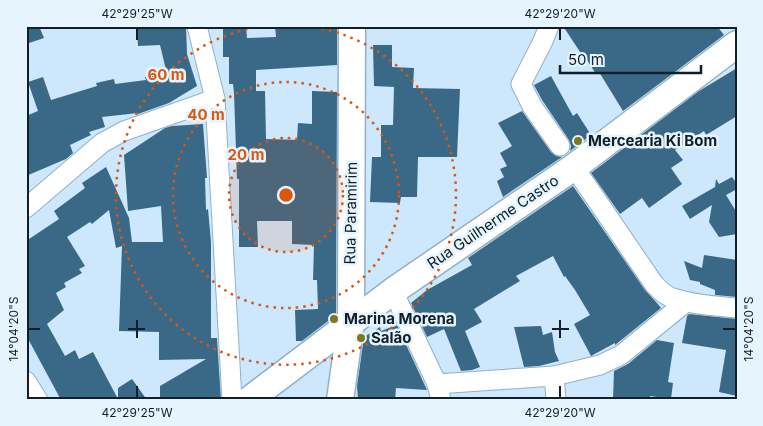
<svg xmlns="http://www.w3.org/2000/svg" width="763" height="426" font-family="Inter,sans-serif">
  <style>
    .building { fill: #3a6988 }
    .lines { fill: none; stroke-linecap: round; stroke-linejoin: round }
    .street-casing { stroke: #91b1c9; stroke-width: 21 }
    .secondary-casing { stroke: #91b1c9; stroke-width: 29 }
    .street { stroke: #fff; stroke-width: 19 }
    .secondary { stroke: #fff; stroke-width: 26 }
    .ticks { fill: none; stroke: #121f28; stroke-width: 2 }
    .ring { fill: none; stroke: #dd560d; stroke-width: 2.5; stroke-dasharray: 2.5 5 }
    .poi-dot { fill: #7e781d; stroke: #e6f4fe; stroke-width: 2 }
    .labels { text-anchor: middle; stroke-width: 5; stroke-linejoin: round; paint-order: stroke }
    .poi-label { font-size: 15px; font-weight: bold; fill: #121f28; stroke: #e6f4fe; text-anchor: start }
    .street-label { font-size: 15px; fill: #121f28; stroke: #e6f4fe }
    .centre { fill: #dd560d; stroke: #e6f4fe; stroke-width: 2.5 }
    .ring-label { font-size: 15px; text-anchor: middle; font-weight: bold; fill: #dd560d; stroke: #e6f4fe; stroke-width: 5; stroke-linejoin: round; paint-order: stroke }
    .neatline { fill: none; stroke: #121f28; stroke-width: 2 }
    .ticks-label { font-size: 12px; text-anchor: middle; fill: #121f28 }
  </style>
  <rect width="100%" height="100%" fill="#cde8fc"/>
  <!-- building -->
  <g class="building">
    <path d="M26,26H39L44,38L26,44Z"/>
    <path d="M137,26H186L187,54L197,86L169,103L138,114V113L102,117L105,127L89,132L91,135L70,145L73,153L66,159L26,176V116L38,111L28,82L43,77L51,100L97,86L96,83L114,79L115,84L146,80L145,77L167,74L160,45L138,46Z"/>
    <path d="M223,26H246L247,38L276,37L275,26H337V65L256,70V91H265L266,139L297,140L298,123L312,124V91L337,92L336,315L302,341H296L295,310L318,309L317,280H313L314,245L292,244V221H257L258,247H239V179H237L234,93L233,84H229V57H223Z"/>
    <path d="M563,26H717L724,35L623,111L599,72L596,74L585,57L584,58Z"/>
    <path d="M373,45H392V67L414,68L413,88L460,89L457,157H418L417,197H401L400,203L370,202L372,157H381V125H393L394,87L374,86Z"/>
    <path d="M737,68V116L706,135L704,131L675,150L683,160L671,168L682,184L649,208L642,198L620,214L591,173L699,91Z"/>
    <path d="M551,76L573,116L577,113L591,135L570,151L571,146L569,140L542,100L534,85Z"/>
    <path d="M522,111L551,152L556,156L562,157L503,197L497,181L504,177L500,169L507,166L500,153L512,146L498,123Z"/>
    <path d="M203,124L207,178H205L206,210L208,209L211,242V338H217L221,400H160V386L206,359L159,360V332L119,331L122,246L116,248L109,210L92,224L90,222L67,237L85,266L79,269L82,273L64,283L66,287L56,293L64,310L47,324L65,356L75,350L79,359L93,352L118,399V388L132,379L147,400H61L26,335V241L59,219L54,211L85,188L82,183L106,167L129,218L132,242H163L161,206L128,211L124,155L165,128L172,126Z"/>
    <path d="M732,177L737,184V189L726,195L737,213V234L719,237L709,222L712,205L690,219L682,206L715,187L716,179L719,184Z"/>
    <path d="M573,186L645,290L657,303L661,308L615,345V343L591,356L574,324L590,315L575,290L565,276L564,277L553,256L516,276L520,281L474,309L482,322L465,331L480,367L472,370L461,371L444,329L427,337L411,303L427,290L472,265L468,258Z"/>
    <path d="M704,255L737,260V297L715,295V290L700,284V282L690,280L684,261L702,268Z"/>
    <path d="M689,314L737,319V396L719,392L726,350L682,343L687,316Z"/>
    <path d="M397,325L427,390L396,388L395,400H358L357,386L364,337L380,327L381,331Z"/>
    <path d="M541,326L543,335L552,332L555,352L559,361L539,366L524,367L514,327Z"/>
    <path d="M657,340L674,343L668,382L673,383L671,399L650,396V400H613L614,371L628,364Z"/>
  </g>
  <g class="lines">
    <!-- street casing -->
    <g class="street-casing">
      <g id="street">
        <path d="M197,26L215,99L232,400"/>
        <path d="M549,26L543,41L521,84L532,106L560,146"/>
        <path d="M574,167L654,284C660,290 665,296 673,298C693,305 716,306 737,308"/>
        <path d="M26,208L102,143L124,131L215,99"/>
        <path d="M393,291L437,384L441,400"/>
        <path d="M554,376L556,400"/>
        <path d="M26,381L38,400"/>
        <path d="M437,384L554,376L600,365L621,355L686,302"/>
      </g>
    </g>
    <!-- secondary casing -->
    <g class="secondary-casing">
      <g id="secondary">
        <path d="M249,400L393,291L574,167L737,44"/>
        <path d="M340,400L351,322L352,26"/>
      </g>
    </g>
    <!-- street -->
    <use href="#street" class="street"/>
    <!-- secondary -->
    <use href="#secondary" class="secondary"/>
  </g>
  <!-- ticks -->
  <path class="ticks" d="M137,28V40M560,28V40M137,320V338M560,320V338M28,329H40M128,329H145M552,329H569M723,329H736M137,386V398M560,386V398"/>
  <!-- distance rings -->
  <circle cx="286" cy="195" r="57" fill="#dd560d" fill-opacity=".12"/>
  <g class="ring">
    <circle cx="286" cy="195" r="57"/>
    <circle cx="286" cy="195" r="113"/>
    <path d="M307 26A170 170 0 1 1 265 26"/>
  </g>
  <!-- markers -->
  <g class="poi-dot">
    <circle cx="578" cy="141" r="5"/>
    <circle cx="334" cy="319" r="5"/>
    <circle cx="361" cy="338" r="5"/>
  </g>
  <g class="labels">
    <!-- poi labels -->
    <g class="poi-label">
      <text x="588" y="146">Mercearia Ki Bom</text>
      <text x="344" y="324">Marina Morena</text>
      <text x="371" y="343">Salão</text>
    </g>
    <!-- street labels -->
    <g class="street-label">
      <text transform="translate(351 213) rotate(-89)" y="5">Rua Paramirim</text>
      <text transform="translate(493 222) rotate(-34)" y="5">Rua Guilherme Castro</text>
    </g>
  </g>
  <circle cx="286" cy="195" r="8" class="centre"/>
  <g class="ring-label">
    <text x="166" y="80">60 m</text>
    <text x="206" y="120">40 m</text>
    <text x="246" y="160">20 m</text>
  </g>
  <!-- border -->
  <rect width="763" height="426" fill="none" stroke="#e6f4fe" stroke-width="55"/>
  <!-- scale -->
  <path d="M560 65v8h141v-8" fill="none" stroke="#121f28" stroke-width="2.5"/>
  <text x="568" y="65" font-size="15" fill="#121f28" stroke="#e6f4fe" stroke-width="4" paint-order="stroke">50 m</text>
  <rect x="28" y="28" width="708" height="370" class="neatline"/>
  <g class="ticks-label">
    <text x="137" y="18">42°29'25"W</text>
    <text x="560" y="18">42°29'20"W</text>
    <text transform="translate(14 329) rotate(-90)" y="4">14°04'20"S</text>
    <text transform="translate(749 329) rotate(-90)" y="4">14°04'20"S</text>
    <text x="137" y="417">42°29'25"W</text>
    <text x="560" y="417">42°29'20"W</text>
  </g>
</svg>
